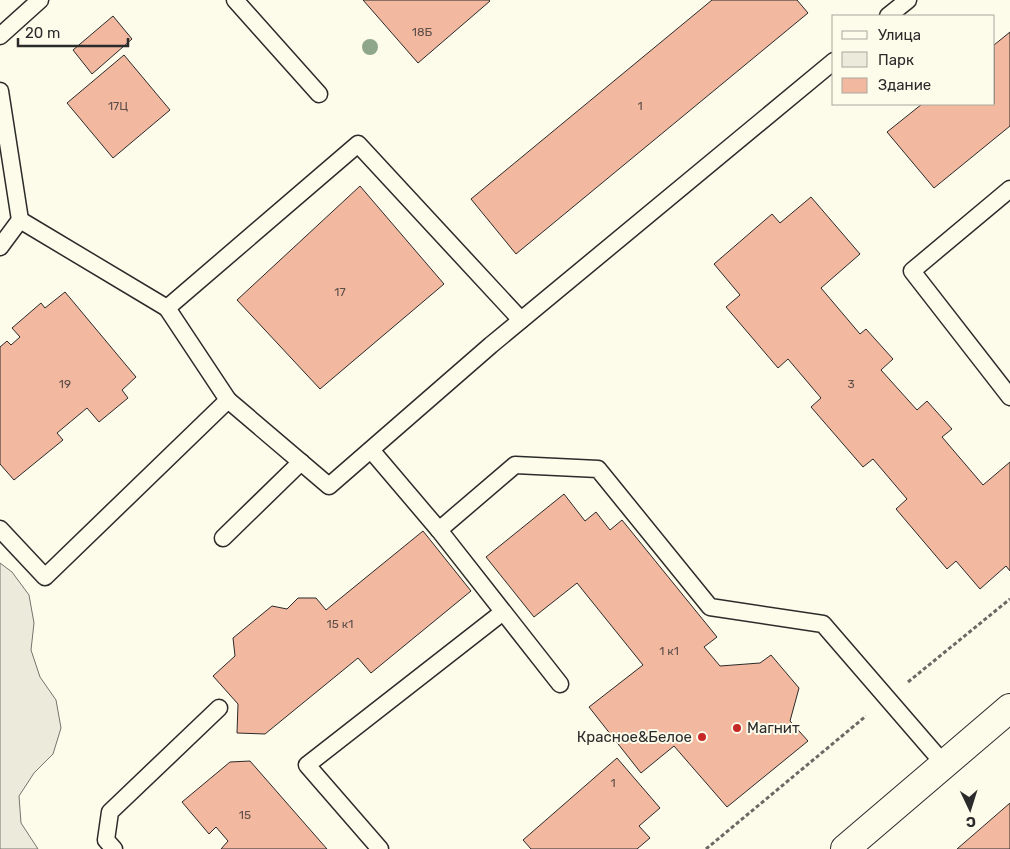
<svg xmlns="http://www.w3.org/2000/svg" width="1010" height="849" font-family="Rubik,sans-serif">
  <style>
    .green { fill: #ecebdb; stroke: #74746e }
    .building { fill: #f2b8a0; stroke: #2b2b2b }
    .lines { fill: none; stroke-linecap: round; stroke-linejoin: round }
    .lane-casing { stroke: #2b2b2b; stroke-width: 19 }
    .secondary-casing { stroke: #2b2b2b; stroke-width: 30 }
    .path { stroke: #6a6964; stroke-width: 3; stroke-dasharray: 4 2.5; stroke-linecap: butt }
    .lane { stroke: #fdfbea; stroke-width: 16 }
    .secondary { stroke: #fdfbea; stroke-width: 28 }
    .tree { fill: #8ea78a }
    .poi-dot { fill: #c62828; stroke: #fdfbea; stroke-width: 2 }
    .labels { text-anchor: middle; stroke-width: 4; stroke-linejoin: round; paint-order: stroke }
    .number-label { font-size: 12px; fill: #5d4e48 }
    .poi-label { font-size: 15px; fill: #2b2b2b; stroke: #fdfbea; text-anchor: start }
  </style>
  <rect width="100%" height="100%" fill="#fdfbea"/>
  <!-- green -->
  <path class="green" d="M0,563L12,572L29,595L34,623L31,650L40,677L56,700L61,728L53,754L34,773L19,796L21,823L38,849H0Z"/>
  <!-- building -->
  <g class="building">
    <path d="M363,0H489L490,1L418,63Z"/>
    <path d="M712,0H797L808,13L516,254L471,199Z"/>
    <path d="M113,16L132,39L92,74L73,50Z"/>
    <path d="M1010,32V126L934,188L887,132L922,104H994V45Z"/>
    <path d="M124,55L170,110L113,158L67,103Z"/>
    <path d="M360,186L444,284L320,389L237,300Z"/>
    <path d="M811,197L860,254L821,288L860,334L866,329L893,359L881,370L917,410L927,401L952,429L942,437L983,485L1010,462V571L1006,566L980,589L956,561L947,569L896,509L907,499L873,459L863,467L811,407L821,398L788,359L778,368L726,307L740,295L714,264L772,214L780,223Z"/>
    <path d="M65,292L136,377L122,390L128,398L99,422L87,408L57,433L63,440L14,480L0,464V347L7,341L11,345L20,337L12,328L41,303L45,308Z"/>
    <path d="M564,494L585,521L596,512L610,530L622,520L717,637L704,647L720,666L760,663L771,655L799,688L790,721L808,741L727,807L674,746L641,773L589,707L643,665L577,583L534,617L486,557Z"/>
    <path d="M423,531L471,591L371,673L358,658L265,734L237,733L238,704L213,676L235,656L233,638L272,606L287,609L298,598H316L326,610Z"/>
    <path d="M617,758L660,808L639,826L650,838L637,849H531L523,840Z"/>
    <path d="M250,761L327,849H221L228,841L216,827L209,834L182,802L230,762Z"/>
    <path d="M1010,803V849H957Z"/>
  </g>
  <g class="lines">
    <!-- lane casing -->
    <g class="lane-casing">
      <g id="lane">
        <path d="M235,0L319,94"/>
        <path d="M888,16L908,0"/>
        <path d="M0,36L40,0"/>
        <path d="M0,91L20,220L0,247"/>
        <path d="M1010,189L912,271L1010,397"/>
        <path d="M20,220L167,308"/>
        <path d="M228,400L167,308L358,144L521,320"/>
        <path d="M371,450L439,530"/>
        <path d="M0,529L45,577L228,400L329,486L491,345L834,61"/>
        <path d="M223,538L301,462"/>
        <path d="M560,684L439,530L515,465L598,469L710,607L823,624L944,764"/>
        <path d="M114,849L106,840L110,812L219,708"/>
        <path d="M380,849L307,765L503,612"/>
      </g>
    </g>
    <!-- secondary casing -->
    <g class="secondary-casing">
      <path id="secondary" d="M845,849L1010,708"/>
    </g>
    <!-- path -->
    <g class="path">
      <path d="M908,682L1010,599"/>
      <path d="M706,849L866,716"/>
    </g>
    <!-- lane -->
    <use href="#lane" class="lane"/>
    <!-- secondary -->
    <use href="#secondary" class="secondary"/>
  </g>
  <!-- trees -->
  <circle class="tree" cx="370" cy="47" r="8"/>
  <!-- markers -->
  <g class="poi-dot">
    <circle cx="737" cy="728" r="5"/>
    <circle cx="702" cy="737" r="5"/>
  </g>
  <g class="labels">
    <!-- number labels -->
    <g class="number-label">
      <text x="422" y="36">18Б</text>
      <text x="118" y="110">17Ц</text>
      <text x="640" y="110">1</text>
      <text x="340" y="296">17</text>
      <text x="65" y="388">19</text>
      <text x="851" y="388">3</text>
      <text x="340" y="628">15 к1</text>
      <text x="669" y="655">1 к1</text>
      <text x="613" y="787">1</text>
      <text x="245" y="819">15</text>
    </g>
    <!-- poi labels -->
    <g class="poi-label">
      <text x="747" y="733">Магнит</text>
      <text x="692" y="742" text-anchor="end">Красное&amp;Белое</text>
    </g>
  </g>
  <!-- legend -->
  <rect x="832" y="15" width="162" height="90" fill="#fdfbea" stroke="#a9a89e"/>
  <rect x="842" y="31" width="25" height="8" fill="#fdfbea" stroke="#a9a89e"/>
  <text x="878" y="40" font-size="15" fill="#2b2b2b">Улица</text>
  <rect x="842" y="52" width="25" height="15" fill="#ecebdb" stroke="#a9a89e"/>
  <text x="878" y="65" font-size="15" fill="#2b2b2b">Парк</text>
  <rect x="842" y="78" width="25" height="15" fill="#f2b8a0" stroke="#a9a89e"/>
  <text x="878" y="90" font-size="15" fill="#2b2b2b">Здание</text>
  <!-- north arrow -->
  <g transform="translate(970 809) rotate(176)" stroke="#fdfbea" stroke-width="4" paint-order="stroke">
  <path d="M0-4L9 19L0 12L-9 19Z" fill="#2b2b2b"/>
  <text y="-8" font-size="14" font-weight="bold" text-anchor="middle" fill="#2b2b2b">С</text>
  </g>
  <!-- scale -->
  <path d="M18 38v8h110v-8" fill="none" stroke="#2b2b2b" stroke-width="2.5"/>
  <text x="25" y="38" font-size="15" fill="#2b2b2b" stroke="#fdfbea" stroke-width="4" paint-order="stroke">20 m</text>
</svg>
